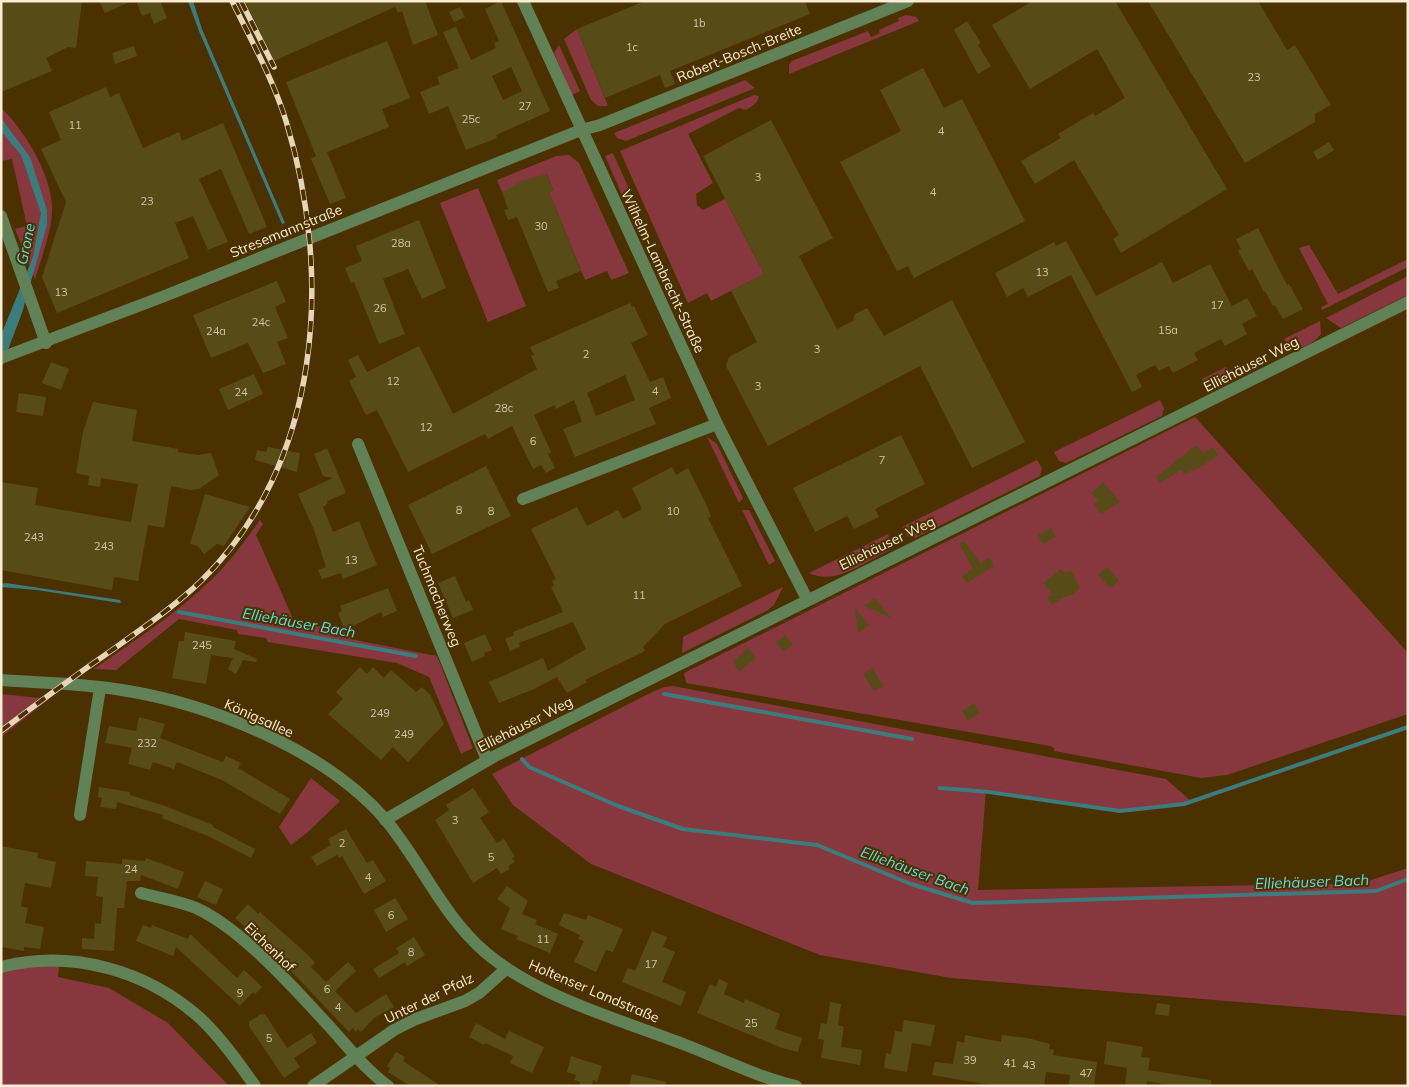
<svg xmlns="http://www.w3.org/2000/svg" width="1409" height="1087" font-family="Mulish,sans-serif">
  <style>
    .green { fill: #87383e }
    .water { fill: #3d7c7d }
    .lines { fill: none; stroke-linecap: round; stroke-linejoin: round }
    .stream { stroke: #3d7c7d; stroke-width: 4 }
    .building { fill: #574c18; fill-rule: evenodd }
    .minor { stroke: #618156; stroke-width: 12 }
    .rail-casing { stroke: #e7d5ba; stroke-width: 5.5 }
    .rail { stroke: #4b3100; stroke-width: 4; stroke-dasharray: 11; stroke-linecap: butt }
    .labels { text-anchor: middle; stroke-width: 4; stroke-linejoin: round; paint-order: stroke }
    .number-label { font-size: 11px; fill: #d3c4a5 }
    .street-label { font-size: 14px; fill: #fcecd4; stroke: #4b3100 }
    .water-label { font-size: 15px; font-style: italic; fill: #5adfe3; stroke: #4b3100 }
  </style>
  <rect width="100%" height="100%" fill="#4b3100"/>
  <!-- green -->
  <g class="green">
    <path d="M906,15L916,17L919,21L789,74V65L792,61L868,31L871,37L880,33L879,30L899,21L898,18Z"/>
    <path d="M577,29L608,106H598L591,100L564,39Z"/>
    <path d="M559,45L580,91L572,95L554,53Z"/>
    <path d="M745,80L755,88L626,141L617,138L614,133Z"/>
    <path d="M754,95L759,96C758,103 752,106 746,110L739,108L688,134L713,183L696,194L697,205L703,210L725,199L764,274L711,301L707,293L688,303L620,151Z"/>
    <path d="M1,108C25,130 54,179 52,212C51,235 41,258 35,279L15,229L27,226L12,159L1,161Z"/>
    <path d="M613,153L630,191L622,195L605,156Z"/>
    <path d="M569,155L579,163L629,273L611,280L607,271L585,280L549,192L553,190L547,174L502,192L497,180L556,156Z"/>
    <path d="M478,188L526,306L488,322L440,203Z"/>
    <path d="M1309,245L1338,294L1408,259V267L1322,310L1321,307L1328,304L1299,248Z"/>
    <path d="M1408,276V295L1341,328L1326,318Z"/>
    <path d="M1320,321L1321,334C1314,343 1299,352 1289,347L1284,339Z"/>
    <path d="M1226,367L1231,378L1228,383L1213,390L1207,389L1202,379Z"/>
    <path d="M1160,400L1164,408L1162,416L1066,463L1059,461L1054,452Z"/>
    <path d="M1195,417L1408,653V714L1227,775L1201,778L1054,751V748L1050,746L686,683L684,673Z"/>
    <path d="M707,437L717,444L743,498L739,503Z"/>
    <path d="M1037,460L1042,468L1040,476L915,538L907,536L902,527Z"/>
    <path d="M742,510H749L775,561L769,565Z"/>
    <path d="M260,520L263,524L256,535L294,621L351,633L350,639L437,656L473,748L461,754L429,677L397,663L268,642L266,638L238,634L237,630L179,619L116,670L94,669C134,641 176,614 211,580C230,562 245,541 260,520Z"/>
    <path d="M888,534L892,547L888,551C865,562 835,586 809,573Z"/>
    <path d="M783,587L774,605L768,610L682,653L683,637Z"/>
    <path d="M673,686L1166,779L1192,802L1125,810L986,790L978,890L1336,884L1365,882L1408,868V1016L951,978L820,955L591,864L513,805L492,774L648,694L664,687Z"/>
    <path d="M1,694L49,699L1,737Z"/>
    <path d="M311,778L340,801L308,832L291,845L279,827Z"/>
    <path d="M59,965L58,977L109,988L168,1023L229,1086H1V972L21,967Z"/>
  </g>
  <!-- water -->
  <g class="water">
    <path d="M188,1H193L202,29L285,223L282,224L199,31Z"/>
    <path d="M1,118L30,157L47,210V225L22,313L1,368V335L33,257L41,213L21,155L1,131Z"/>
    <path d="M6,583L120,600L121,602L120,603L37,590L1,587V584Z"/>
  </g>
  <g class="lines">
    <!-- stream -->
    <g class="stream">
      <path d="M179,612L416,656"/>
      <path d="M664,694L912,739"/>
      <path d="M522,759L529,767L618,806L683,829L817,845L911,884L973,903L1376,891L1408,879"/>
      <path d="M940,788L989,792L1120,811L1184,804L1408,727"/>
    </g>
  </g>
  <!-- building -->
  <g class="building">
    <path d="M1,1H82L76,48L68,47L46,58L52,71L1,92Z"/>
    <path d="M99,1H132L105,13Z"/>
    <path d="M136,1H160L167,18L154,24L150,13L142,16Z"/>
    <path d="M245,1H425L438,35L413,45L402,11L398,13L395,7L274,61Z"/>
    <path d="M501,1L550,111L496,135L497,138L466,150L448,106L429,114L420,92L440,84L437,77L459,68L443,32L456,27L471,60L496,48L494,43L499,41L485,9ZM511,67L522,91L503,100L492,76Z"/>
    <path d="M645,1H805L810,14L670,71L675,84L665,88L660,75L605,98L577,29Z"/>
    <path d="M1033,1H1115L1227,189L1121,253L1113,239L1119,235L1074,160L1035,184L1021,161L1061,138L1058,134L1093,113L1095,116L1125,98L1097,49L1030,89L992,25Z"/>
    <path d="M1148,1H1258L1287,50L1295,45L1331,105L1315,114V122L1245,163Z"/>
    <path d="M460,7L465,17L454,22L449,12Z"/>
    <path d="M967,21L981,43L978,45L991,66L978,74L954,30Z"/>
    <path d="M387,41L410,98L382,109L389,127L327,152L346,198L330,204L311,159L316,156L286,82Z"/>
    <path d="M134,46L137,56L115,64L112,53Z"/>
    <path d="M923,68L944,108L962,99L1025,221L914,278L908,266L897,271L840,162L901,131L880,90Z"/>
    <path d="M106,87L110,97L119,93L143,148L179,132L182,141L223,123L267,227L249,234L221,169L199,179L228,242L208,250L193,216L175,223L189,258L57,313L42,277L66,202L41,149L61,140L49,112Z"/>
    <path d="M771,120L833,238L799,256L837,329L853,321L855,314L867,308L884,336L952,300L1025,442L972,468L920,366L768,446L726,366L729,357L757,342L731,291L764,274L703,156Z"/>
    <path d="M1329,142L1334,150L1318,160L1313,152Z"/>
    <path d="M547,174L553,190L549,192L581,271L556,281L559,288L548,292L517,217L508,220L504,210L508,209L502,192L524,180Z"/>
    <path d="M419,220L446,288L422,299L408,269L383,279L405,334L379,344L354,282L351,283L345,268L362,261L356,246Z"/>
    <path d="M1258,228L1287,285L1289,284L1303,309L1283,319L1275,305L1273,306L1265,291L1264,292L1252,269L1249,271L1238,251L1241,249L1236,239Z"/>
    <path d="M1066,241L1096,296L1162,262L1173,283L1210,264L1232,306L1247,298L1257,316L1242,324L1247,334L1225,346L1221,339L1194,353L1198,360L1173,373L1169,366L1159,371L1155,365L1136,375L1142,387L1132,392L1071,275L1028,297L1023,288L1007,297L995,273L1054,242L1056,246Z"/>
    <path d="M277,281L286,302L275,307L288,338L277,342L286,364L263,373L248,343L211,358L193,315Z"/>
    <path d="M630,303L632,307L634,306L648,335L631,343L650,382L663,377L671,398L649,408L656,424L575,457L563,429L582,422L574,400L556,409L555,405L534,415L551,452L548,454L555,468L546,473L541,465L533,469L512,426L488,439L485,434L408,472L377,410L366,415L349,381L356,377L348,360L358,355L367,372L419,346L453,414L537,369L531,356L534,355L530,347ZM625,375L635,400L596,416L587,393Z"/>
    <path d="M51,362L69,369L61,390L42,383Z"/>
    <path d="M254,374L263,394L228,410L219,389Z"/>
    <path d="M19,393L46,397L43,416L16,412Z"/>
    <path d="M93,402L137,410L132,441L178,449V452L198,455L211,453L219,475L199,489L191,490L171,486L164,528L148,525L138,581L114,577L112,590L1,570V482L38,488L35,505L131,522L138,484L101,478L100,487L88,485L89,476L76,473L83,432Z"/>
    <path d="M901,435L925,484L875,509L879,517L854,529L847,516L815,532L793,488Z"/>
    <path d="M1196,445L1204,453L1213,447L1218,455L1204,465L1184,474L1181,470L1160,483L1156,477Z"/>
    <path d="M268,447L300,453L297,472L255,460L257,450L266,452Z"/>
    <path d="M327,448L346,493L327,501L328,503L323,507L333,532L359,521L377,565L343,579L341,573L322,579L318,570L326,567L314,530L298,494L333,478L323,476L314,454Z"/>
    <path d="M486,466L511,516L432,554L408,505Z"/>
    <path d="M672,467L676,475L688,468L708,508L711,517L708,518L742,586L665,624L643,647L645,651L585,680L587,682L567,693L557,677L534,689L499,703L489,682L543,658L548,671L586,649L573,622L519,643L520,647L510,651L505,639L514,635L513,632L563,612L551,587L554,585L552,581L556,579L531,529L577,507L587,526L618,510L623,519L642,509L632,488Z"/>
    <path d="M1103,482L1120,502L1101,514L1094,504L1098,501L1091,493Z"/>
    <path d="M205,494L250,507L224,546L217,544L204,554L198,546L190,544Z"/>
    <path d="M1051,528L1056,537L1043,544L1038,535Z"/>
    <path d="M964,541L981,563L989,557L994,566L967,583L962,576L973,569L959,544Z"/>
    <path d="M1107,567L1119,581L1110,588L1098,575Z"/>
    <path d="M1061,569L1065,573L1071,570L1080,588L1073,595H1069L1051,605L1047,597L1052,594L1043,583Z"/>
    <path d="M455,576L466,602L469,600L473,610L453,618L438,583Z"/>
    <path d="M388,588L397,611L383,617L381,612L345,630L338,613L342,611L340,606Z"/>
    <path d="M875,598L891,618L864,606Z"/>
    <path d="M855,608L869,625L858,633Z"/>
    <path d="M185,632L236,641L234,649L257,659L256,662L243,660L236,674L228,669L233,658L211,655L206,684L172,678L179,641H184Z"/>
    <path d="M485,634L492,650L484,653L485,656L472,662L464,643Z"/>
    <path d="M785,635L793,644L784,652L776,643Z"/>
    <path d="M748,648L756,658L739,672L733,661Z"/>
    <path d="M360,667L367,674L373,667L384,678L391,670L416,692L422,687L431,696L444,724L408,762L393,747L381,760L328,714L343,699L336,692Z"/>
    <path d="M872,668L884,686L874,691L863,674Z"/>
    <path d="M974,703L980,713L968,721L962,711Z"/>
    <path d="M139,717L165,724L160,738L223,762L226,756L241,763L238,768L290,799L280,814L222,780L177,762L174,769L153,762L150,770L128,764L132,748L105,743L109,726L136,731Z"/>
    <path d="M99,787L130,792V795L165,806L213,825V827L255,849L251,858L208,836L162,818L163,815L117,802L116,809L100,807L102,798L98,797Z"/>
    <path d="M473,788L489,812L480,818L497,843L504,839L515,857L512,858L515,862L508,866L510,869L501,874L497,868L473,883L435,820L449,810L446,805Z"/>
    <path d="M346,829L367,863L373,860L386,881L364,894L342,856L339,858L337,855L317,866L311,857L331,845L328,839Z"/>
    <path d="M1,846L38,853L37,858L56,862L51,888L25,883L21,906L28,908L25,923L44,927L40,949L24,947V951L1,947Z"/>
    <path d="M146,858L184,872L178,889L141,875L140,881H127L124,908H117L114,951L82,949V938L94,939L95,923L101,924L103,897L96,896L98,877L85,876L86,861L122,864V859L145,861Z"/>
    <path d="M205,881L223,889L216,905L197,897Z"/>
    <path d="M507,886L528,901L522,914L537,920L535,924L558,934L550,953L516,939L518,936L501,929L510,908L497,899Z"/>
    <path d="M395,898L408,919L386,932L374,910Z"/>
    <path d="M248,904L258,914L260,912L307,954L315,963L311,967L326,982L348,962L356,971L335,991L356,1013L386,994L394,1007L374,1018L361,1032L358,1029L356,1032L353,1028L349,1032L290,970L293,968L235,918Z"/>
    <path d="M564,913L586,920L588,915L623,929L613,952L606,950L596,972L574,962L584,941L578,939L580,935L559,925Z"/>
    <path d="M143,925L151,928L152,925L188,939L190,934L237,978L244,970L262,987L255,994L253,992L240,1006L176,947L173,956L136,941Z"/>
    <path d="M652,931L667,937L663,947L675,952L662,982L686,992L681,1006L622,982L628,968L635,971Z"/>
    <path d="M414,937L425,955L407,966L405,962L379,978L373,969L399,953L396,948Z"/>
    <path d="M719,979L728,983L724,994L744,1003L745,999L780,1014L775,1029L802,1038L798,1052L782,1048L697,1013L710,984L716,987Z"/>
    <path d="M830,1002L841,1004L838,1025L844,1027L841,1047L862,1050L860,1065L821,1058L824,1040L818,1039L821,1023L827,1024Z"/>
    <path d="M1157,1003L1170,1005L1169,1016L1155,1014Z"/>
    <path d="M261,1014H265L287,1048L311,1033L317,1043L294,1058L300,1067L284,1078L249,1026V1022Z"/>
    <path d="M904,1020L935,1025L931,1046L912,1043L907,1072L884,1068L886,1053L891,1054L895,1031L902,1032Z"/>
    <path d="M476,1023L505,1039L509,1031L544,1047L532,1073L510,1063L513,1056L485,1043L484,1045L469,1037Z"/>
    <path d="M965,1035L1001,1042L1002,1035L1027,1038L1050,1044L1049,1049L1054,1050L1053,1055L1097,1062L1094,1086H1069L1070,1075L1046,1072L1044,1086H996L932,1075L935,1062L953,1064L957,1041L964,1043Z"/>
    <path d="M1107,1041L1143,1047L1141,1057L1150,1058L1148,1070L1211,1080V1086H1174L1147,1081L1146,1086H1125L1127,1068L1104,1064Z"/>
    <path d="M396,1052L405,1057L403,1061L441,1086H410L388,1072L390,1068L387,1066Z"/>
    <path d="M571,1056L602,1066L597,1082L593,1080L591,1086H580V1082L574,1080L576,1075L567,1072Z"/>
    <path d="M632,1074L666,1082L665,1086H629Z"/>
  </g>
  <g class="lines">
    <!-- minor -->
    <g class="minor">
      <path d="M523,1L717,424L807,599"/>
      <path d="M1,216L46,343"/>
      <path d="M1,358L162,297L581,130L600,125L908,1"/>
      <path d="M358,444L487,760"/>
      <path d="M523,499L717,424"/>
      <path d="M1,680C41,683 82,683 122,690C211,704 325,750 385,819C421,862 442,915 485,952C538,997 618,1019 683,1044C720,1058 757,1077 796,1086"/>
      <path d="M80,815L100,688"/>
      <path d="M385,820L495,756L1408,302"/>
      <path d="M141,893C159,898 178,901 196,908C242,929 294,988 329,1026C348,1047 365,1069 388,1086"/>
      <path d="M1,967C71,949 146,970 200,1018C221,1038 238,1062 255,1086"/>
      <path d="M313,1086L394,1030L416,1019L465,1001L479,993L506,969"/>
    </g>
    <!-- rail casing -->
    <g class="rail-casing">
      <g id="rail">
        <path d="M241,1L274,67"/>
        <path d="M1,731C39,702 76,675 115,648C144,627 175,606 201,581C322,463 333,275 286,121C273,79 251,40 232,1"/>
      </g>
    </g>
    <!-- rail -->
    <use href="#rail" class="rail"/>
  </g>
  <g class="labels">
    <!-- number labels -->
    <g class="number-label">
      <text x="699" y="27">1b</text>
      <text x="632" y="51">1c</text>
      <text x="1254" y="81">23</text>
      <text x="525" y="110">27</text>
      <text x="471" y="123">25c</text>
      <text x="75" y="129">11</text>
      <text x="941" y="135">4</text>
      <text x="758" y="181">3</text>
      <text x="933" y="196">4</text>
      <text x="147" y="205">23</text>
      <text x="541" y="230">30</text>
      <text x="401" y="247">28a</text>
      <text x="1042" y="276">13</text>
      <text x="61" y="296">13</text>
      <text x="1217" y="309">17</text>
      <text x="380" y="312">26</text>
      <text x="261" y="326">24c</text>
      <text x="1168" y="334">15a</text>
      <text x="216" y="335">24a</text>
      <text x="817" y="353">3</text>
      <text x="586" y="358">2</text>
      <text x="393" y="385">12</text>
      <text x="758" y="390">3</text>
      <text x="655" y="395">4</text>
      <text x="241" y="396">24</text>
      <text x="504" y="412">28c</text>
      <text x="426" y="431">12</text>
      <text x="533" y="445">6</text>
      <text x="882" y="464">7</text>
      <text x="459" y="514">8</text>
      <text x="491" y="515">8</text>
      <text x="673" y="515">10</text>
      <text x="34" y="541">243</text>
      <text x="104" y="550">243</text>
      <text x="351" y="564">13</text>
      <text x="639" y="599">11</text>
      <text x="202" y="649">245</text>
      <text x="380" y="717">249</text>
      <text x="404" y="738">249</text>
      <text x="147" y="747">232</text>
      <text x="455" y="824">3</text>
      <text x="342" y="847">2</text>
      <text x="491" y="861">5</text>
      <text x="131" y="873">24</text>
      <text x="368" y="881">4</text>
      <text x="391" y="919">6</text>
      <text x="543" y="943">11</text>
      <text x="411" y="956">8</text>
      <text x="651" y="968">17</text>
      <text x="327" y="993">6</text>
      <text x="240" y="997">9</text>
      <text x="338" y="1011">4</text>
      <text x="751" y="1027">25</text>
      <text x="269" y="1042">5</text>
      <text x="970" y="1064">39</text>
      <text x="1010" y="1067">41</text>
      <text x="1029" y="1069">43</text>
      <text x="1086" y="1077">47</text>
    </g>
    <!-- street labels -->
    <g class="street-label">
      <text transform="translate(739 53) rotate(-22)" y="5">Robert-Bosch-Breite</text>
      <text transform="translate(286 231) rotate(-22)" y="5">Stresemannstraße</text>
      <text transform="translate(663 271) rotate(65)" y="5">Wilhelm-Lambrecht-Straße</text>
      <text transform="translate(1251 364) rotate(-27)" y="5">Elliehäuser Weg</text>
      <text transform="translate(887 543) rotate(-26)" y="5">Elliehäuser Weg</text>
      <text transform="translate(437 596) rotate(68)" y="5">Tuchmacherweg</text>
      <text transform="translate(259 718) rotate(24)" y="5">Königsallee</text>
      <text transform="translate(525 724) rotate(-27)" y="5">Elliehäuser Weg</text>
      <text transform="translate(270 947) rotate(44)" y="5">Eichenhof</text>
      <text transform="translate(594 991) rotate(23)" y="5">Holtenser Landstraße</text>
      <text transform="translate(429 998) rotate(-26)" y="5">Unter der Pfalz</text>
    </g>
    <!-- water labels -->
    <g class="water-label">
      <text transform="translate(26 244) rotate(-78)" y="5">Grone</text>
      <text transform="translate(299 623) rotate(10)" y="5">Elliehäuser Bach</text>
      <text transform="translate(915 871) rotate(20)" y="5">Elliehäuser Bach</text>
      <text transform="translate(1312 882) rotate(-2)" y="5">Elliehäuser Bach</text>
    </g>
  </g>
  <!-- border -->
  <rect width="1409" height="1087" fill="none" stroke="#fcecd4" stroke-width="5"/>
</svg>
